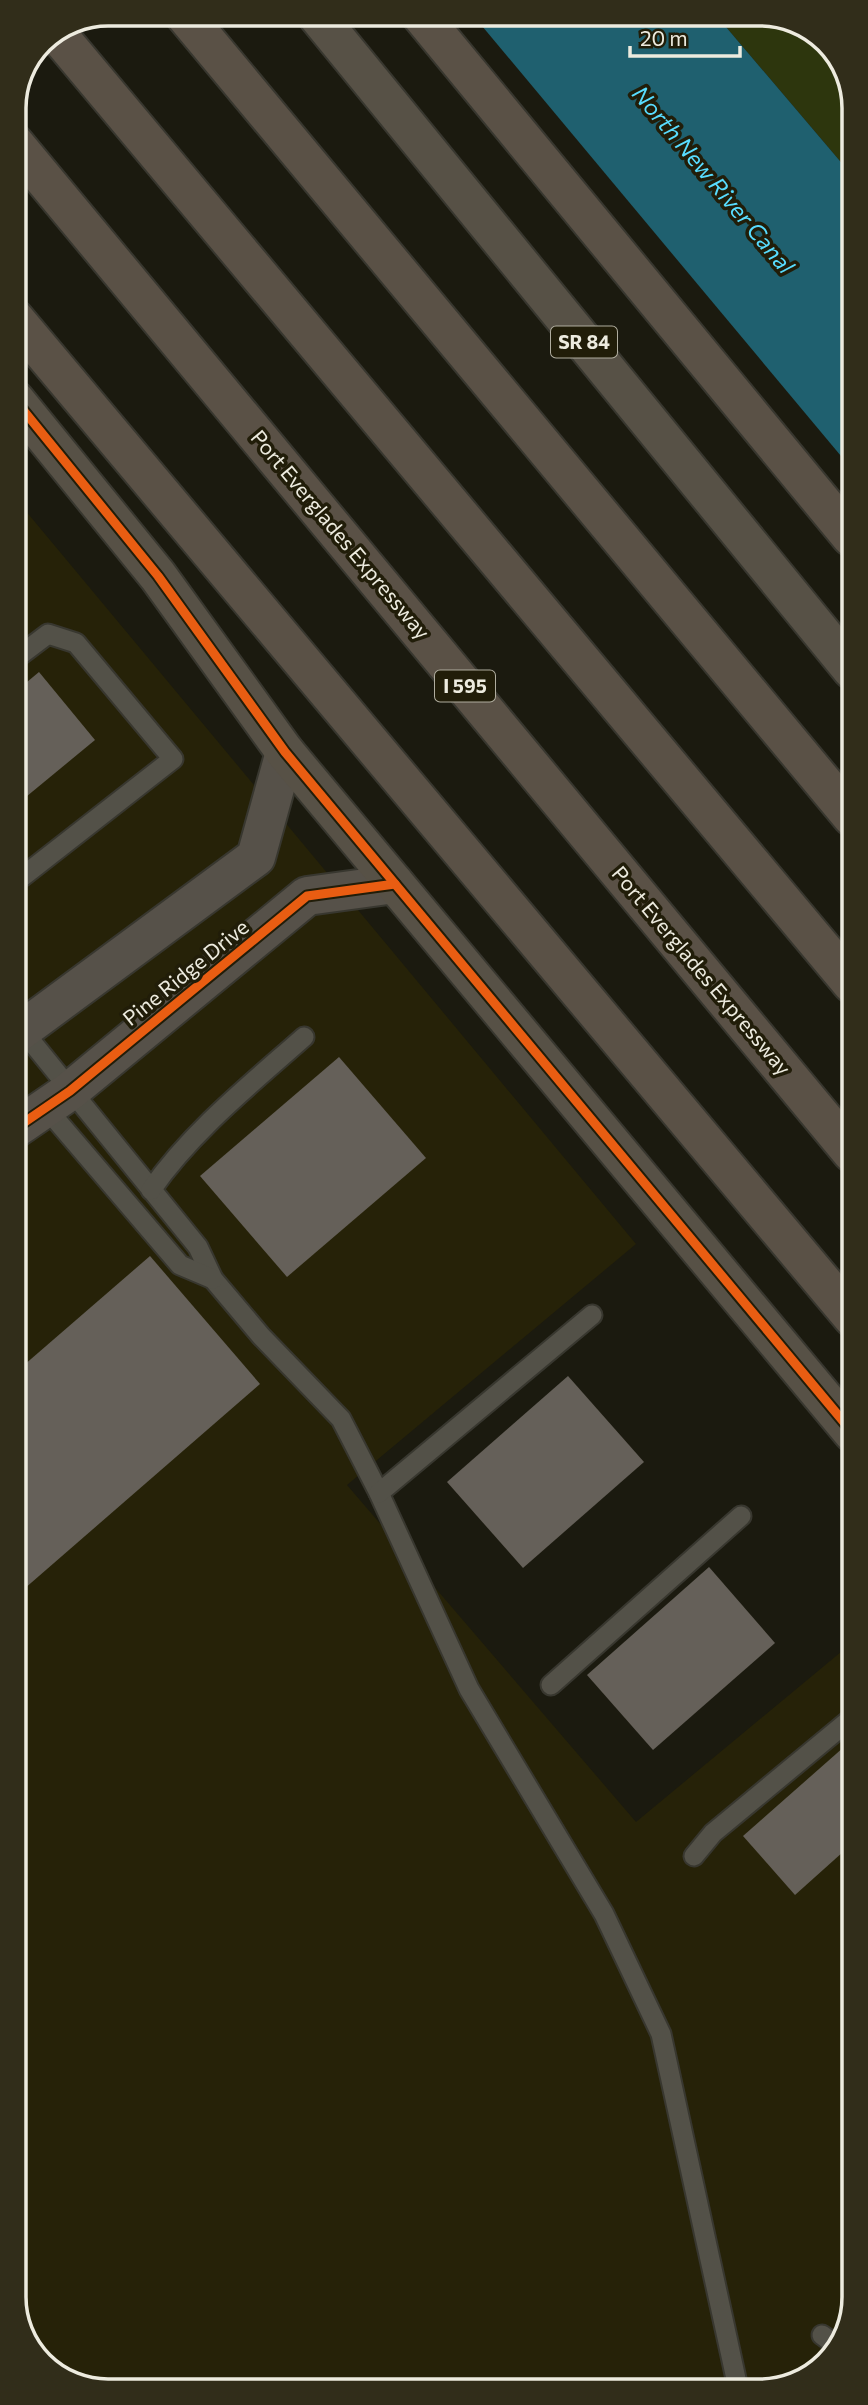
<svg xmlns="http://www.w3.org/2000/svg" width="868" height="2405" font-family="Commissioner,sans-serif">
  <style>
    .built { fill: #262208 }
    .green { fill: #2d360d }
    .water { fill: #1f606f }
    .building { fill: #656059 }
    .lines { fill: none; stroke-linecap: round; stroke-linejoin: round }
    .lane-casing { stroke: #38372f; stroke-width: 23 }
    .secondary-casing { stroke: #38372f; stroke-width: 42 }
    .primary-casing { stroke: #38372f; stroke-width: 42 }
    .highway-casing { stroke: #38372f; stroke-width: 42 }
    .lane { stroke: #535148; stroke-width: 19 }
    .secondary { stroke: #565149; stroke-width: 38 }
    .primary { stroke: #575146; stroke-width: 38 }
    .highway { stroke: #5a5146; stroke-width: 38 }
    .cycleway-casing { stroke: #211d09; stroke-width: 13 }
    .cycleway { stroke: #e95d12; stroke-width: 9 }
    .labels { text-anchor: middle; stroke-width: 7; stroke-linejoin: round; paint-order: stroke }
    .shield { fill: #211d09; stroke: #b0ad9f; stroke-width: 2 }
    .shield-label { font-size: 19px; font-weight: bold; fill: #edebdf }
    .street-label { font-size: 21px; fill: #edebdf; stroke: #211d09 }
    .water-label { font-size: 23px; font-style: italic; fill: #58dcfe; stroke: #211d09 }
    .rim { fill: none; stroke: #edebdf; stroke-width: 3.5 }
  </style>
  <rect width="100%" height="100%" fill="#1b1a0f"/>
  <!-- built -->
  <path class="built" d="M15,498L636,1244L347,1485L636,1822L853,1642L854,2298L834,2355L785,2388L101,2391L50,2371L17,2322Z"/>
  <!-- green -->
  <path class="green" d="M715,14H767L818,34L851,83V174Z"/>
  <!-- water -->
  <path class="water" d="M472,14H715L851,174V468Z"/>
  <!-- building -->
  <g class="building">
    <path d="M39,672L95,740L15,806V692Z"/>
    <path d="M339,1057L426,1158L287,1277L200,1176Z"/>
    <path d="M150,1256L260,1384L16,1596V1372Z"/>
    <path d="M568,1376L644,1462L523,1568L447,1482Z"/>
    <path d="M709,1567L775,1643L653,1750L587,1675Z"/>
    <path d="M853,1739V1843L795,1895L743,1836Z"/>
  </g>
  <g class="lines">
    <!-- lane casing -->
    <g class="lane-casing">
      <g id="lane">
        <path d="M15,659L48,634L76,643L173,759L22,877L15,869"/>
        <path d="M18,1025L198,1247L213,1279L261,1336L341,1419L379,1493L469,1689L604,1914L661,2034L738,2388"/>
        <path d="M46,1108L180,1265L213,1279"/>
        <path d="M151,1190C192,1131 251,1084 304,1037"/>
        <path d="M379,1493L592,1315"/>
        <path d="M551,1685L741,1516"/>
        <path d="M694,1856L713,1833L853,1717"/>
        <path d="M822,2335L837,2346"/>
      </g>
    </g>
    <!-- secondary casing -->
    <g class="secondary-casing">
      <g id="secondary">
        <path d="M15,1035L256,857L285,752"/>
        <path d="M16,1128L70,1091L307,896L395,884"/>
      </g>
    </g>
    <!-- primary casing -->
    <g class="primary-casing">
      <g id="primary">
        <path d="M316,14L852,670"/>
        <path d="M15,400L158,576L285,752L853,1433"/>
      </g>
    </g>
    <!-- highway casing -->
    <g class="highway-casing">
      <g id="highway">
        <path d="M184,14L852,817"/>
        <path d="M420,14L851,537"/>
        <path d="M58,35L852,984"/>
        <path d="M14,143L852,1153"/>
        <path d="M14,318L853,1318"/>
      </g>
    </g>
    <!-- lane -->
    <use href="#lane" class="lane"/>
    <!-- secondary -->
    <use href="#secondary" class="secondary"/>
    <!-- primary -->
    <use href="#primary" class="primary"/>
    <!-- highway -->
    <use href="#highway" class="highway"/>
    <!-- cycleway casing -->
    <g class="cycleway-casing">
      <g id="cycleway">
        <path d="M15,400L158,576L285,752L853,1433"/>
        <path d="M16,1128L70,1091L307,896L395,884"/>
      </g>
    </g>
    <!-- cycleway -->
    <use href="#cycleway" class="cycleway"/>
  </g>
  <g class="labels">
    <!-- shield labels -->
    <g class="shield">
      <rect x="551" y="326.5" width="66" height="31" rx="5"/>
      <rect x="435" y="670.5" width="60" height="31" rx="5"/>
    </g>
    <g class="shield-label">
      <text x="584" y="349">SR 84</text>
      <text x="465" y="693">I 595</text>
    </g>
    <!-- street labels -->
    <g class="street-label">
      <text transform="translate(340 535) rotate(50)" y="7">Port Everglades Expressway</text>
      <text transform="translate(701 971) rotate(50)" y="7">Port Everglades Expressway</text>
      <text transform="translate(186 973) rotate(-39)" y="7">Pine Ridge Drive</text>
    </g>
    <!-- water labels -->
    <g class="water-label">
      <text transform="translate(713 180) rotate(50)" y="8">North New River Canal</text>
    </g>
  </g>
  <!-- crop -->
  <path d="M0 0H868V2405H0ZM108 26H760A82 82 0 0 1 842 108V2297A82 82 0 0 1 760 2379H108A82 82 0 0 1 26 2297V108A82 82 0 0 1 108 26Z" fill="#312d1a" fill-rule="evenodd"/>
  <path class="rim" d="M108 26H760A82 82 0 0 1 842 108V2297A82 82 0 0 1 760 2379H108A82 82 0 0 1 26 2297V108A82 82 0 0 1 108 26Z"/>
  <!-- scale -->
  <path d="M630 46v10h110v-10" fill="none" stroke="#edebdf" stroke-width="3.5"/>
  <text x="640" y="46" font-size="21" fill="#edebdf" stroke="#211d09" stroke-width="5" paint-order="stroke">20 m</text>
</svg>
